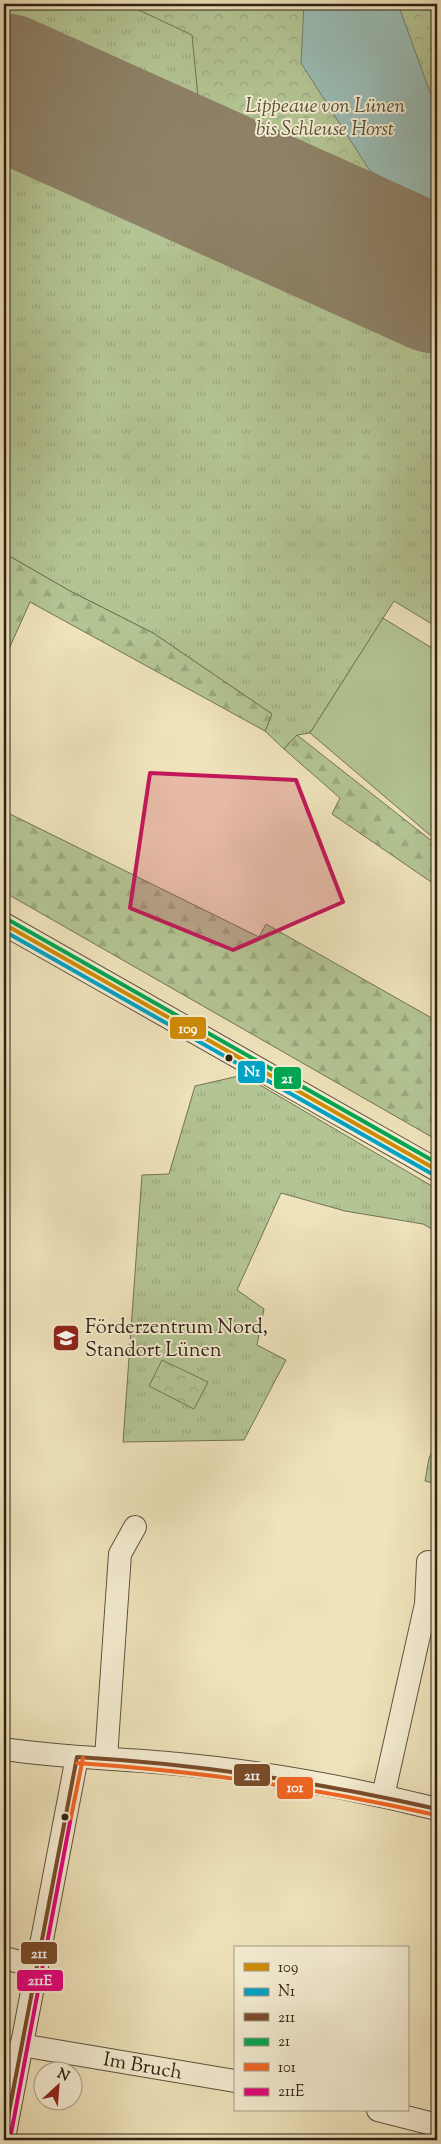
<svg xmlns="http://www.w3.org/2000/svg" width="441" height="2144" font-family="'Sorts Mill Goudy',serif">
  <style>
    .grass { fill: url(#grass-tufts); stroke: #717454 }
    .forest { fill: url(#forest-firs); stroke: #717454 }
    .park { fill: url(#park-crowns); stroke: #717454 }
    .garden { fill: #b4c594; stroke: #717454 }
    .water { fill: #9bbdb6; stroke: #6f7f75 }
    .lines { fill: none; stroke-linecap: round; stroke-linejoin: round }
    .runway { stroke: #8e8268; stroke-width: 145 }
    .minor-casing { stroke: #5e523e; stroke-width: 24 }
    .minor { stroke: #f5edd3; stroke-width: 22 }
    .bus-1-casing { stroke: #f5edd3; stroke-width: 8 }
    .bus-2-casing { stroke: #f5edd3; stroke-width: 8 }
    .bus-3-casing { stroke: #f5edd3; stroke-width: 8 }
    .bus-4-casing { stroke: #f5edd3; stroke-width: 8 }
    .bus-5-casing { stroke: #f5edd3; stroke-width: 8 }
    .bus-6-casing { stroke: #f5edd3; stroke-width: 8 }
    .bus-1 { stroke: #cf8c04; stroke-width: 4 }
    .bus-2 { stroke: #02a2c5; stroke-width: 4 }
    .bus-3 { stroke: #7a4b2a; stroke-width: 4 }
    .bus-4 { stroke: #00a651; stroke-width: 4 }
    .bus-5 { stroke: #f26522; stroke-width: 4 }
    .bus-6 { stroke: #e5007d; stroke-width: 4 }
    .marked { fill: #c2185b; fill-opacity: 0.2; stroke: #c2185b; stroke-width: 4; stroke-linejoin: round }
    .bus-dot { fill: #2e2214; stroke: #f5edd3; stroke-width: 2 }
    .labels { text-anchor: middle; stroke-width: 4; stroke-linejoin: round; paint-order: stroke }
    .park-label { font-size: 20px; font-style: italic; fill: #56533a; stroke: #f5edd3 }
    .poi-label { font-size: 20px; fill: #2e2214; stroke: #f5edd3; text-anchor: start }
    .street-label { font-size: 20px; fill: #2e2214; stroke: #f5edd3 }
    .line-badge { stroke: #f5edd3; stroke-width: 2 }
    .badge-label { font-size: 14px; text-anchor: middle; font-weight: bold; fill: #fff }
  </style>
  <defs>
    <pattern id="grass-tufts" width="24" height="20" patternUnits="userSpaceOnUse" patternTransform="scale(1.25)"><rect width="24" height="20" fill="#b4c594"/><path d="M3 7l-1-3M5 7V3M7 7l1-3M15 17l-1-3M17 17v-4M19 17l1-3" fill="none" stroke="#9ba97f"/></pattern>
    <pattern id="forest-firs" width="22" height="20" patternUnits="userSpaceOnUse" patternTransform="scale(1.25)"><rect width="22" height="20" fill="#b4c594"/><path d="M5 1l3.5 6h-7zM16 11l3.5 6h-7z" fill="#9ba97f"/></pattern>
    <pattern id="park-crowns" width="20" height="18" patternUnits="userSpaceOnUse" patternTransform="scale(1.25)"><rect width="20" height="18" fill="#b4c594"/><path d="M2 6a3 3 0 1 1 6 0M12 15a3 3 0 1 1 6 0" fill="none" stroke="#9ba97f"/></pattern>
  </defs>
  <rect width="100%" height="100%" fill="#efe3bb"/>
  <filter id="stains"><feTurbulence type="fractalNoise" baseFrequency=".004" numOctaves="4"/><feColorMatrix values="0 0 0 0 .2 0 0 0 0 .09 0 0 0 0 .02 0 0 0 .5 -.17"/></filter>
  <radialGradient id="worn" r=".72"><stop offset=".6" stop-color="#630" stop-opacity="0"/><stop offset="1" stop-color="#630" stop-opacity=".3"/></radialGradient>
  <!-- grass -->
  <g class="grass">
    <path d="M4,4H304L437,205V627L394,601L310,733L297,735L284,749L265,731L272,714L153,633L70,591L4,553Z"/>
    <path d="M243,1075L437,1189V1232L423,1224L345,1211L281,1193L237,1290L264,1309L257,1345L286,1360L244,1440L123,1442L142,1175L169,1174L195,1086Z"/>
  </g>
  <!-- forest -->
  <g class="forest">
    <path d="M4,553L70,591L153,633L272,714L265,731L30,602L4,660Z"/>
    <path d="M297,735L437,845V886L332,814L340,798L284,749Z"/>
    <path d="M4,811L259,937L266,924L437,1021V1140L4,892Z"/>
  </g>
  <!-- park -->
  <g class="park">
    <path d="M126,4H437V326L408,317L335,278L267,226L226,172L199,108L192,35Z"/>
    <path d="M162,1360L208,1382L194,1409L149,1386Z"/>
    <path d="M435,1446L437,1447V1484L425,1481L429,1458Z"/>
  </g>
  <!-- garden -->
  <path class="garden" d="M383,618L437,651V841L310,733Z"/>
  <!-- water -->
  <path class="water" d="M304,4H398L431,95L437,97V205L370,171L301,63Z"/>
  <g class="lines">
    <!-- runway -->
    <path class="runway" d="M4,86L437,281"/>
    <!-- minor casing -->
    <g class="minor-casing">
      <g id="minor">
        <path d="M4,924L437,1170"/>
        <path d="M4,1749C62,1758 120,1758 178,1764C266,1772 352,1788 437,1809"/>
        <path d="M106,1758L120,1554L135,1527"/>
        <path d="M383,1796L426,1604L428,1562"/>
        <path d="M4,1958L36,1966"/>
        <path d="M21,2045L235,2081"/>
        <path d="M378,2110L437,2125"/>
        <path d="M4,2138L77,1757"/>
      </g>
    </g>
    <!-- minor -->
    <use href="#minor" class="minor"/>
    <!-- bus-1 casing -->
    <g class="bus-1-casing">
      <path id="bus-1" d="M4,924L437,1170"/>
    </g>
    <!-- bus-2 casing -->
    <g class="bus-2-casing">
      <path id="bus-2" d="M4,931L434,1175"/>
    </g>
    <!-- bus-3 casing -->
    <g class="bus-3-casing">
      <path id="bus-3" d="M4,2138L77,1757C199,1764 318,1782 437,1809"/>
    </g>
    <!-- bus-4 casing -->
    <g class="bus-4-casing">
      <path id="bus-4" d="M7,919L437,1163"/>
    </g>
    <!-- bus-5 casing -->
    <g class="bus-5-casing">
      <g id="bus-5">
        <path d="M77,1763C198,1771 317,1788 436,1815"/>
        <path d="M70,1822L83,1758"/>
      </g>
    </g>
    <!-- bus-6 casing -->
    <g class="bus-6-casing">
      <path id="bus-6" d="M10,2139L70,1822"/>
    </g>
    <!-- bus-1 -->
    <use href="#bus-1" class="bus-1"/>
    <!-- bus-2 -->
    <use href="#bus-2" class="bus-2"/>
    <!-- bus-3 -->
    <use href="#bus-3" class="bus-3"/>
    <!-- bus-4 -->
    <use href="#bus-4" class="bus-4"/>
    <!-- bus-5 -->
    <use href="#bus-5" class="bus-5"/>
    <!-- bus-6 -->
    <use href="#bus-6" class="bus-6"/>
  </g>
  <!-- marked area -->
  <path class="marked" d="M150,773L296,780L343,902L233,950L130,908Z"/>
  <!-- icons -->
  <defs>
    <g id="school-square" transform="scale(1.4375)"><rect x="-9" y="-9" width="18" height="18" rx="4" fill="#8f2418" stroke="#f5edd3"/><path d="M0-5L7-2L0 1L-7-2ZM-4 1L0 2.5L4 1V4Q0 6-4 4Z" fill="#fff"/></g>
  </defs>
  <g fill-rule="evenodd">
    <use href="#school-square" x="66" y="1338"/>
  </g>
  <!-- markers -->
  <g class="bus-dot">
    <circle cx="229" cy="1058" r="4.5"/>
    <circle cx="65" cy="1817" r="4.5"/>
  </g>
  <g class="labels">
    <!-- park labels -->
    <g class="park-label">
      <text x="325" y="112">Lippeaue von Lünen<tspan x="325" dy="23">bis Schleuse Horst</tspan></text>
    </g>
    <!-- poi labels -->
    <g class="poi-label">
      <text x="85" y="1333">Förderzentrum Nord,<tspan x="85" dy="23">Standort Lünen</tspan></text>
    </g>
    <!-- street labels -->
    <g class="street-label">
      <text transform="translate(143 2065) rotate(10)" y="7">Im Bruch</text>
    </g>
  </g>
  <g class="line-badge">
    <rect x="169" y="1016" width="38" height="24" rx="5" fill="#cf8c04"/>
    <rect x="237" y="1060" width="29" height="24" rx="5" fill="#02a2c5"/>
    <rect x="273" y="1066" width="29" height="24" rx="5" fill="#00a651"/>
    <rect x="233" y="1763" width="38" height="24" rx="5" fill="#7a4b2a"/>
    <rect x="276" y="1776" width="38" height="24" rx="5" fill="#f26522"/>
    <rect x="20" y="1941" width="38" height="24" rx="5" fill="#7a4b2a"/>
    <rect x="16" y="1969" width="48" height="23" rx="5" fill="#e5007d"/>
  </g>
  <g class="badge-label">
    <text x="188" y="1033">109</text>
    <text x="252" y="1076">N1</text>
    <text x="287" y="1083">21</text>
    <text x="252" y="1780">211</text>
    <text x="295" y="1792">101</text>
    <text x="39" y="1958">211</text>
    <text x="40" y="1985">211E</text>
  </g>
  <!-- margin -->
  <rect width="441" height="2144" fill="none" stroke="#efe3bb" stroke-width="20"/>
  <rect x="5" y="5" width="431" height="2134" fill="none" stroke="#2e2214" stroke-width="2.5"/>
  <rect x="10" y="10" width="421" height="2124" fill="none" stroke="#2e2214"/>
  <!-- legend -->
  <rect x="234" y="1946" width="175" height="165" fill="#f5edd3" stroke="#a59c87"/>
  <rect x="244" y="1963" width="25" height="8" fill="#cf8c04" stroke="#a59c87"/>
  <text x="278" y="1972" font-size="15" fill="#2e2214">109</text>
  <rect x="244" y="1988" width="25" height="8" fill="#02a2c5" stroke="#a59c87"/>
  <text x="278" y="1996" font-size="15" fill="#2e2214">N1</text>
  <rect x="244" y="2013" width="25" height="8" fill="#7a4b2a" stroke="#a59c87"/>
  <text x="278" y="2022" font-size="15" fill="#2e2214">211</text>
  <rect x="244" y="2038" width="25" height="8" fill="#00a651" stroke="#a59c87"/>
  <text x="278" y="2046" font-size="15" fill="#2e2214">21</text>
  <rect x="244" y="2063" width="25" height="8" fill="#f26522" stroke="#a59c87"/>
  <text x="278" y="2072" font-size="15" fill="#2e2214">101</text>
  <rect x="244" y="2088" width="25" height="8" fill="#e5007d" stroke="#a59c87"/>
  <text x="278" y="2096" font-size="15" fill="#2e2214">211E</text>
  <!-- north arrow -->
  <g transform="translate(58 2086) rotate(26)"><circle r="24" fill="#f5edd3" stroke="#a59c87"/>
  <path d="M0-4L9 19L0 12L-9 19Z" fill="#8f2418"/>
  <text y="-8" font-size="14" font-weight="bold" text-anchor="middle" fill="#2e2214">N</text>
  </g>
  <rect width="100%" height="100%" filter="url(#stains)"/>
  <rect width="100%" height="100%" fill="url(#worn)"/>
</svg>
